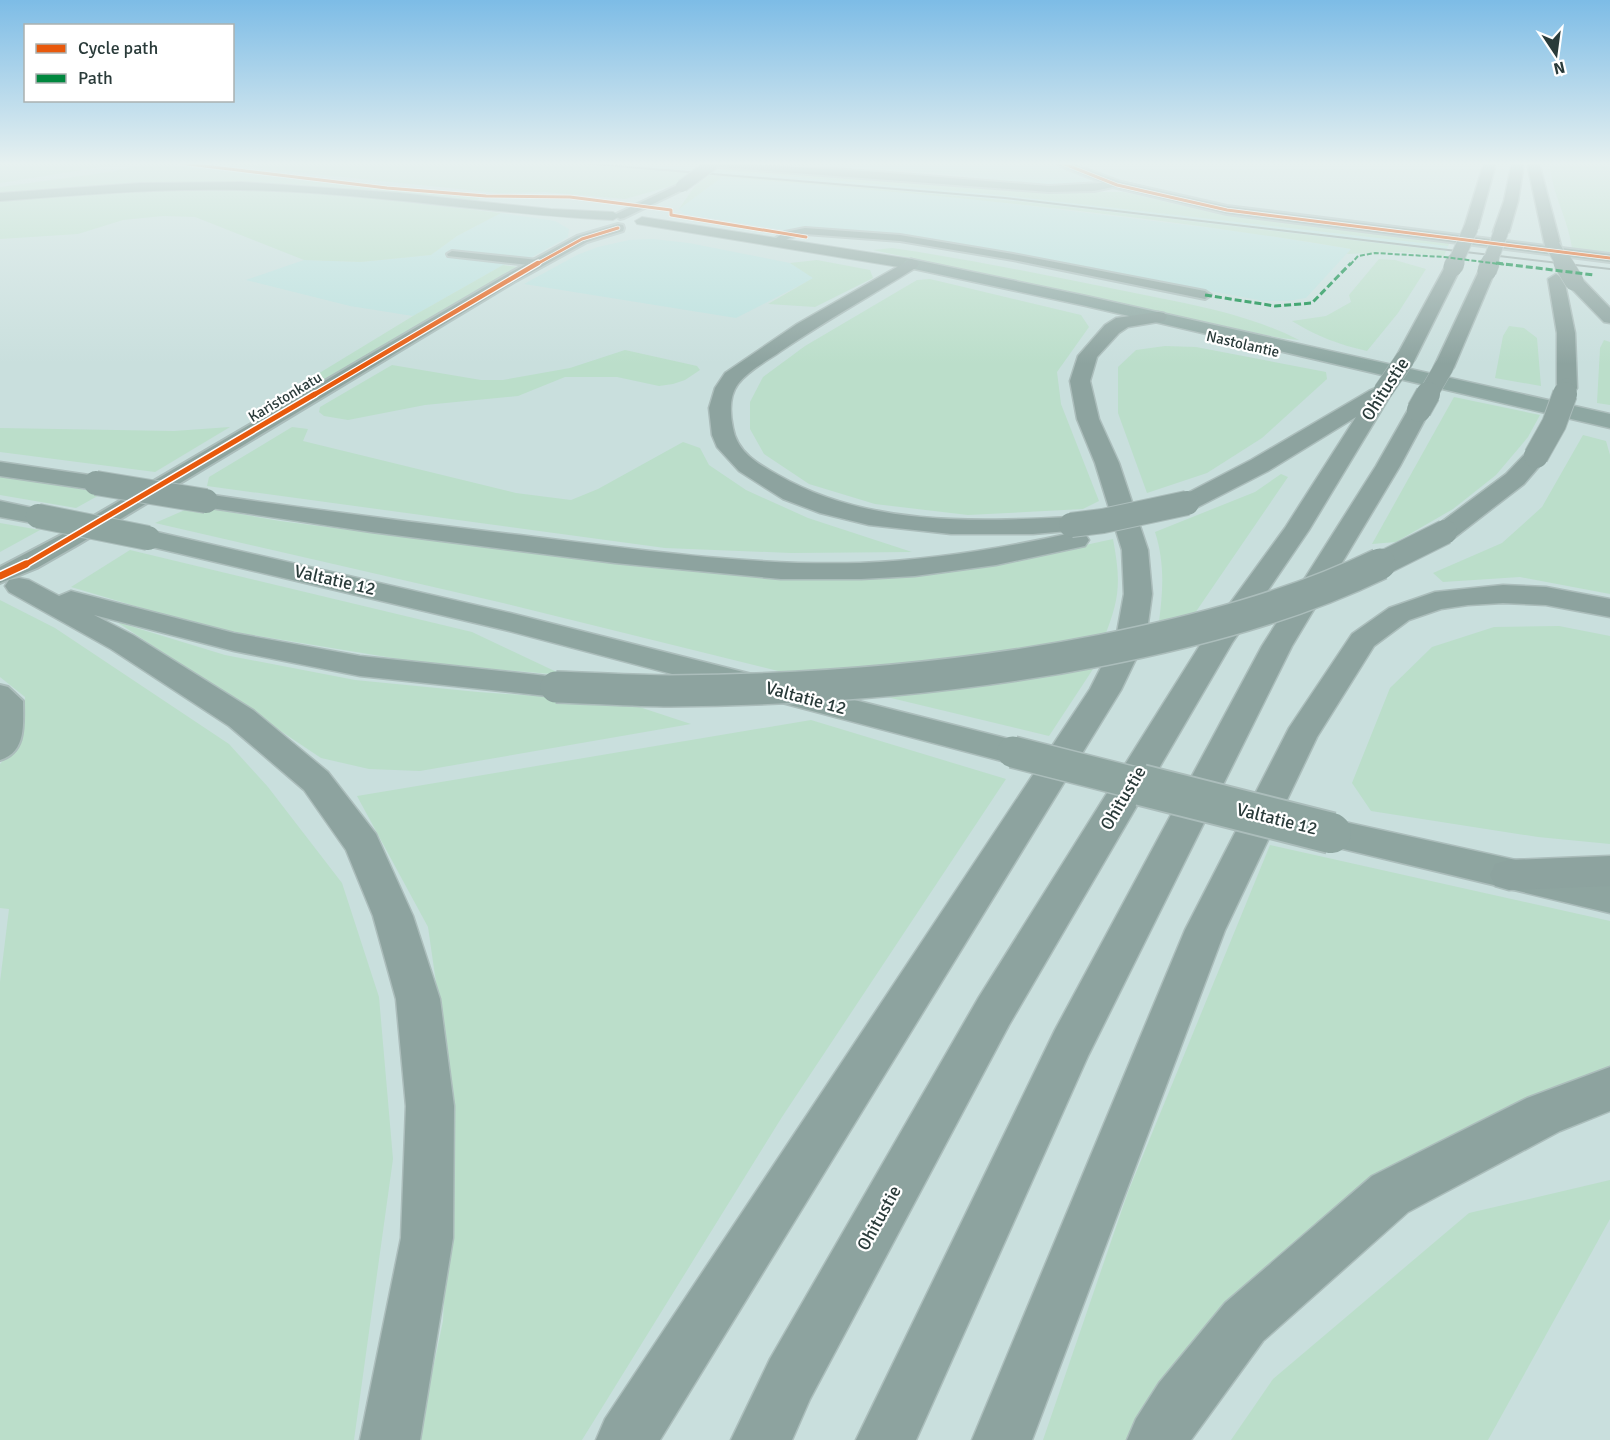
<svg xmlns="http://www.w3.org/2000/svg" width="1610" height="1440" font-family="Signika,sans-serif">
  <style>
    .built { fill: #bbe1de }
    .green { fill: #bbdeca }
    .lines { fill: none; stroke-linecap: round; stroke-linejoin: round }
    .minor-casing { stroke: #abbdbb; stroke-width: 4 }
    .tertiary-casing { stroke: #abbdbb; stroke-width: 4 }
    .secondary-casing { stroke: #abbdbb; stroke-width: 2 }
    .primary-casing { stroke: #abbdbb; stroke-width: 3 }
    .trunk-casing { stroke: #abbdbb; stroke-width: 3 }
    .motorway-casing { stroke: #abbdbb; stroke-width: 3 }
    .minor { fill: #8ea49f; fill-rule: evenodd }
    .tertiary { fill: #8ea49f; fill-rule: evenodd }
    .secondary { fill: #8ba39d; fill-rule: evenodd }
    .primary { fill: #8ea7a2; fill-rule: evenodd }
    .trunk { fill: #8ea5a0; fill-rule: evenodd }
    .motorway { fill: #8da39f; fill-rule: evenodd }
    .rail { stroke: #92a4a1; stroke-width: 2 }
    .tertiary-bridge-casing { stroke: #abbdbb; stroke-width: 14; stroke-linecap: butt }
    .trunk-bridge-far2-casing { stroke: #abbdbb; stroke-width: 26; stroke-linecap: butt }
    .trunk-bridge-far1-casing { stroke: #abbdbb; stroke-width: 34; stroke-linecap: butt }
    .trunk-bridge-casing { stroke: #abbdbb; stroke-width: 44; stroke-linecap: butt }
    .motorway-bridge-far3-casing { stroke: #abbdbb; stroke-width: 16; stroke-linecap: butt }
    .motorway-bridge-far2-casing { stroke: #abbdbb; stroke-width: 20; stroke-linecap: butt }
    .motorway-bridge-far1-casing { stroke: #abbdbb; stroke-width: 26; stroke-linecap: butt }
    .motorway-bridge-casing { stroke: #abbdbb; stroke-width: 34; stroke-linecap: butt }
    .tertiary-bridge { stroke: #8ea49f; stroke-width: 12 }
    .trunk-bridge-far2 { stroke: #8ea5a0; stroke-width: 24 }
    .trunk-bridge-far1 { stroke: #8ea5a0; stroke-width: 31 }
    .trunk-bridge { stroke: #8ea5a0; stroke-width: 40 }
    .motorway-bridge-far3 { stroke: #8da39f; stroke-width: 14 }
    .motorway-bridge-far2 { stroke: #8da39f; stroke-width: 19 }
    .motorway-bridge-far1 { stroke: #8da39f; stroke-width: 24 }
    .motorway-bridge { stroke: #8da39f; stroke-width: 31 }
    .quiet-far1 { stroke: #00873e; stroke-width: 2; stroke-dasharray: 5 2; stroke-linecap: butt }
    .quiet { stroke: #00873e; stroke-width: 3; stroke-dasharray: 7 3; stroke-linecap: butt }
    .cycleway-far3-casing { stroke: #fff; stroke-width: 4.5 }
    .cycleway-far2-casing { stroke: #fff; stroke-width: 7 }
    .cycleway-far1-casing { stroke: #fff; stroke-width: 8 }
    .cycleway-casing { stroke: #fff; stroke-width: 10 }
    .cycleway-far3 { stroke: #e8590c; stroke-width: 3 }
    .cycleway-far2 { stroke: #e8590c; stroke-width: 4.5 }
    .cycleway-far1 { stroke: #e8590c; stroke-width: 5 }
    .cycleway { stroke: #e8590c; stroke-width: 7 }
    .labels { text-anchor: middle; stroke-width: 4.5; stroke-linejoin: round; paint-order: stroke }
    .far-street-label { font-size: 15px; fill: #2a3b3a; stroke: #fff }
    .street-label { font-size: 18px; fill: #2a3b3a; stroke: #fff }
  </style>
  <rect width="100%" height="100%" fill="#c9dfdd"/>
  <!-- built -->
  <g class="built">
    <path d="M562,163H617L699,169L694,172Z"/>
    <path d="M781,163H1055L1091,181L1042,185L937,173Z"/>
    <path d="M717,170L1001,195L1448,246L1446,251L1027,202L711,174Z"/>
    <path d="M722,177L966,198L1251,233L1351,249L1306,298L1288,301H1264L946,242L818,229L784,230L684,214L679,209Z"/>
    <path d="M501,213L555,221L569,229L568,237L532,257L503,265L413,316L350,306L246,280L304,260L362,262L431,255L457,236Z"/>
    <path d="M653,239L689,243L790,263L814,278L736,318L524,284L577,255L598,247L629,240Z"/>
  </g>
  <!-- green -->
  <g class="green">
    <path d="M0,163H127L0,183Z"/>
    <path d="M150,163L386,189L481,197L476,201C387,192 299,183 210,182C140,181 70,190 0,195V187L110,172Z"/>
    <path d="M224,163H562L694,172L675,185L625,199L545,192L498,193L264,169Z"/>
    <path d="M1550,163H1600L1610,168V252L1572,248C1568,218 1551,192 1550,163Z"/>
    <path d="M721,166L939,181L1039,192H1124L1179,205L1267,220L1450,242L1448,246L1001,195L717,170Z"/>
    <path d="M711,174L1027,202L1446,251L1444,256L1400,252L1347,254L1351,249C1143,214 932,194 722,177L679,209L694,187Z"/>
    <path d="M234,188L336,194L501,213L457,236L431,255L361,262L304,260L195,217L163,216L123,220L78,234L0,239V200L133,189Z"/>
    <path d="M892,248C967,259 1041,274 1115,289C1177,302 1242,311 1299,340L1280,338L873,250Z"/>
    <path d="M1379,259L1395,260L1426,269L1398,313L1367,351C1340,345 1316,336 1292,321L1326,316L1351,302L1349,295Z"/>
    <path d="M817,260L870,270L873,278L815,307L768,304L813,278L790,263Z"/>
    <path d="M503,265L519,267L270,412L257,411L413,316Z"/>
    <path d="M930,279L1081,315L1089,327L1057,372L1061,404L1099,501L1083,509L968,515L875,504L809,484L764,454L750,429V402L763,377L805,346L917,280Z"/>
    <path d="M1509,326L1524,328L1537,338L1541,386L1495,378L1503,336Z"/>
    <path d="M1604,340L1610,342V405L1597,403L1600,348Z"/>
    <path d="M1165,346L1196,347L1326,372L1327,379L1262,438L1207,473L1147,493L1118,413V367L1136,350Z"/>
    <path d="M625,350L697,366L700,370L685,380L673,384L659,386L617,377H565L518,396L425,405L348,420L324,416L319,412L320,407L392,365L481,380H503L570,368Z"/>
    <path d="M1454,397L1540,415L1528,437L1496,475L1453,509L1396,542L1372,544Z"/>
    <path d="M230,427L155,472L0,452V428L174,431Z"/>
    <path d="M292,427L308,429L303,441L516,493L571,500L598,489L683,442L700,448L709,465L746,490L808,518L912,552L791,553L665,548L207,486L209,477Z"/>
    <path d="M1583,435L1606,441L1610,455V594L1520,577L1443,582L1433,573L1502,543L1542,507Z"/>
    <path d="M1281,474L1288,477L1193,616L1159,622C1163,591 1165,563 1155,532L1255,492Z"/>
    <path d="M0,475L103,493L76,508L0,495Z"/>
    <path d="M194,506L280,521L427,540L654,566H989L1113,539C1121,582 1120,598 1104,638L1007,655L798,676L503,603L155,523Z"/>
    <path d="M0,523L40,530L0,552Z"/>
    <path d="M130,550L472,632L563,675L423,663L209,628L71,587Z"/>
    <path d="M0,600L55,628L229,744L268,787L342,883L379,997L393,1159L354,1440H0V982L9,909L0,908V764L23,738L25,697L0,677Z"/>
    <path d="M117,622L225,655L355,680L478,692L624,702L691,724L420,771L369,769L321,758Z"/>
    <path d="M1559,626L1610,636V844L1538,837L1371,811L1352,783L1390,688L1432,647L1494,627Z"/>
    <path d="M1097,663L1049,736L866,692Z"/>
    <path d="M811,720L1006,779L782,1117L582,1440H418L443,1321L453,1101L428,927L357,796Z"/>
    <path d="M1270,845L1610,921V1076L1549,1093L1131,1440H1043L1128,1192Z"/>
    <path d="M1610,1180V1219L1488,1440H1231L1273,1379L1469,1213Z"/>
  </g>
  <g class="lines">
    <!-- minor casing -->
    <g class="minor-casing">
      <g id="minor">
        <path d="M699,163H734L878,172L1049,186L1117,182L1122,185L1094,191L1049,192L703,166Z"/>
        <path d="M805,228L900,235L1013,254L1205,291L1211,295L1205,299L1013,260L900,241L805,234L792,237L775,245L770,242L785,232Z"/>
        <path d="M452,251L538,260L544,263L538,266L448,256L447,254Z"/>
        <path d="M0,685L8,687L23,701C23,723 27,752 0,760Z"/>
      </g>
    </g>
    <!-- tertiary casing -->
    <g class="tertiary-casing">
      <g id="tertiary">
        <path d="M1057,163H1071L1121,182L1227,206L1610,254V262L1227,214L1113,187L1058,165Z"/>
        <path d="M682,183L688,186L686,188L624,218L620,219L614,215Z"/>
        <path d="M618,224L623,225L624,228L623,231L587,242L514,282L79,544L37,568L0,583V567L63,534L504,276L577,236Z"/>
      </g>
    </g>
    <!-- secondary casing -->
    <g class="secondary-casing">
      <g id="secondary">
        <path d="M242,182L400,193L551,209L613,212L620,216L613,220C489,214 365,192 241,190C160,188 80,195 0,201V193L140,183Z"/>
        <path d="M642,217L911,259L919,264L911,269L637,224L635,221Z"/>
      </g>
    </g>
    <!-- primary casing -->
    <g class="primary-casing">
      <path id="primary" d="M911,259L1086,296L1610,414V428L1086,306L905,267L903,264L905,261Z"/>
    </g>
    <!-- trunk casing -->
    <g class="trunk-casing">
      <g id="trunk">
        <path d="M0,501L47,511L51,516L47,521L38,524L0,517Z"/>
        <path d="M148,530L510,613L1013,740L1025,744L1030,752L1025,760L1013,764L505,630L139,544L135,538L139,532Z"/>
        <path d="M1331,819L1610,881V913L1318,843L1312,833L1318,823Z"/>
      </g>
    </g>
    <!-- motorway casing -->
    <g class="motorway-casing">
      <g id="motorway">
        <path d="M1484,163H1496L1478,228L1471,232L1464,228Z"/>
        <path d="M1512,163H1524L1518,201L1509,232L1501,237L1493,232L1504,201Z"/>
        <path d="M1527,163H1539L1561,246L1559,249L1553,251L1545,246Z"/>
        <path d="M911,259L917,261L919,264L917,267C872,295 825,321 781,351C767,361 749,370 738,384C729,396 730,414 733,428C737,452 758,464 778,475C867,526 972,522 1071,517L1080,520L1084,525L1080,530L1033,534H951L869,525L820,513L783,499L739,471L717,447L712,435L709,408L715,388L725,373L797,324Z"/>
        <path d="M1453,262L1461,267L1415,359L1412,363H1398L1395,359L1445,267Z"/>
        <path d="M1487,266L1495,271L1454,367L1451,371H1437L1434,367L1479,271Z"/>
        <path d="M1556,274L1564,279L1575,333L1577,388L1574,392L1567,394L1560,392L1557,388V333L1548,279Z"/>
        <path d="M1574,276L1580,277L1610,308V323L1604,322L1568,285L1566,281L1568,277Z"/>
        <path d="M1158,312L1164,313L1167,317L1164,321L1128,327L1119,333L1097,357L1090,381L1099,419L1119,463L1148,550L1152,594L1146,638L1121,690L660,1440H596L605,1419L1090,689L1116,638L1124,594L1122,550L1095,463L1077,419L1070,381L1078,356L1105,325L1116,318Z"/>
        <path d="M1383,385L1390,387L1393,391L1309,530L1232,643L1009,1025L810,1399L792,1440H731L770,1359L979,997L1202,642L1285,528L1356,417L1268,471L1196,508L1187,511L1178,508L1174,503L1178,498L1251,460L1369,391Z"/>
        <path d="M1419,404L1427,405L1430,410L1400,466L1292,646L1088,1056L916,1440H856L1055,1030L1262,646L1376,466L1408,410L1411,405Z"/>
        <path d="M1536,449L1544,451L1548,456L1524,484L1454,538L1445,540L1436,538L1432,532L1436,526L1506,474L1528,451Z"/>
        <path d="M0,462L96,476L105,478L108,483L105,488L96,490L0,476Z"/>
        <path d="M206,494C315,510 425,524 535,537C643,550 751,566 860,563C933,560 1005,548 1076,532L1085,534L1089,540L1085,546L996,565L915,576L861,579H781L615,563L371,532L197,506L194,501L197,496Z"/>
        <path d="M19,578L29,580L59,596L71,591L234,633L360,656L556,677L567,680L572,687L567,694L556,697L360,676L234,651L94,615L133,635L253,710L328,772L376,834L413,916L440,999L454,1106L453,1238L420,1440H360L401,1238L406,1106L396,999L373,916L346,850L304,790L229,726L111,649L9,592L5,586L9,580Z"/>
        <path d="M1503,585L1546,587L1610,599V617L1546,605L1503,603L1468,605L1441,609L1409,620L1374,646L1317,737L1225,930L1032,1440H972L1185,930L1289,728L1352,634L1389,608L1435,592Z"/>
        <path d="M1610,856V886L1509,890L1495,886L1490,875L1495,864L1509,860Z"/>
        <path d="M1610,1067V1111L1560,1131L1408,1212L1263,1341L1191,1440H1127L1136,1419L1159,1383L1225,1303L1372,1176L1527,1098Z"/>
      </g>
    </g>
    <!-- minor -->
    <use href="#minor" class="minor"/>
    <!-- tertiary -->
    <use href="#tertiary" class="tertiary"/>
    <!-- secondary -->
    <use href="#secondary" class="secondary"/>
    <!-- primary -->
    <use href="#primary" class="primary"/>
    <!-- trunk -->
    <use href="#trunk" class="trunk"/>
    <!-- motorway -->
    <use href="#motorway" class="motorway"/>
    <!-- rail -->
    <path class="rail" d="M580,163L1005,198L1610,269"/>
    <!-- tertiary-bridge casing -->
    <g class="tertiary-bridge-casing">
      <path id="tertiary-bridge" d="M682,186L714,163"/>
    </g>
    <!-- trunk-bridge-far2 casing -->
    <g class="trunk-bridge-far2-casing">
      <path id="trunk-bridge-far2" d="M38,516L148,538"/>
    </g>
    <!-- trunk-bridge-far1 casing -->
    <g class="trunk-bridge-far1-casing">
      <path id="trunk-bridge-far1" d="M1013,752L1147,786"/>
    </g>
    <!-- trunk-bridge casing -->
    <g class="trunk-bridge-casing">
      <path id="trunk-bridge" d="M1141,785L1331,833"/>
    </g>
    <!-- motorway-bridge-far3 casing -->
    <g class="motorway-bridge-far3-casing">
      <g id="motorway-bridge-far3">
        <path d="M1553,246L1564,265"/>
        <path d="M1454,265L1471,228"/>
        <path d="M1489,265L1501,232"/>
      </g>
    </g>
    <!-- motorway-bridge-far2 casing -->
    <g class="motorway-bridge-far2-casing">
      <g id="motorway-bridge-far2">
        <path d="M1563,263L1574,281"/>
        <path d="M1453,267L1455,263"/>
        <path d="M1487,271L1490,263"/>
        <path d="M1383,391L1405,359"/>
        <path d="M1427,396L1444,367"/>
        <path d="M1564,396L1567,388"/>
      </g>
    </g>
    <!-- motorway-bridge-far1 casing -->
    <g class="motorway-bridge-far1-casing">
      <g id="motorway-bridge-far1">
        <path d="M1419,410L1428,394"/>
        <path d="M1536,456L1554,424L1565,394"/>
        <path d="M96,483L206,501"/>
        <path d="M1071,525L1103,521L1187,503"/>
        <path d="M1377,566L1445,532"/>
      </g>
    </g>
    <!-- motorway-bridge casing -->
    <g class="motorway-bridge-casing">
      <path id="motorway-bridge" d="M556,687C594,688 632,691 670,691C815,690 961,678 1103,650C1198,631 1293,606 1380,564"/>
    </g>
    <!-- tertiary-bridge -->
    <use href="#tertiary-bridge" class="tertiary-bridge"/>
    <!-- trunk-bridge-far2 -->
    <use href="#trunk-bridge-far2" class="trunk-bridge-far2"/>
    <!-- trunk-bridge-far1 -->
    <use href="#trunk-bridge-far1" class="trunk-bridge-far1"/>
    <!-- trunk-bridge -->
    <use href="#trunk-bridge" class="trunk-bridge"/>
    <!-- motorway-bridge-far3 -->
    <use href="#motorway-bridge-far3" class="motorway-bridge-far3"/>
    <!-- motorway-bridge-far2 -->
    <use href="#motorway-bridge-far2" class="motorway-bridge-far2"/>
    <!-- motorway-bridge-far1 -->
    <use href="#motorway-bridge-far1" class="motorway-bridge-far1"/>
    <!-- motorway-bridge -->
    <use href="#motorway-bridge" class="motorway-bridge"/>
    <!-- quiet-far1 -->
    <path class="quiet-far1" d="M1350,265L1358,256L1375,253L1444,257L1508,265"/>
    <!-- quiet -->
    <g class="quiet">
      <path d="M1496,263L1594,275"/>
      <path d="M1205,295L1275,306L1312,303L1351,263"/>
    </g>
    <!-- cycleway-far3 casing -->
    <g class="cycleway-far3-casing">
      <g id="cycleway-far3">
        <path d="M180,163L387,188L486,196L570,197L671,210V215L806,237"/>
        <path d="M1062,163L1117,185L1227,210L1610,258"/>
        <path d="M535,265L582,239L618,228"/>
      </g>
    </g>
    <!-- cycleway-far2 casing -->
    <g class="cycleway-far2-casing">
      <path id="cycleway-far2" d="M312,396L538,263"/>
    </g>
    <!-- cycleway-far1 casing -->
    <g class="cycleway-far1-casing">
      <path id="cycleway-far1" d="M23,566L315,394"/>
    </g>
    <!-- cycleway casing -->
    <g class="cycleway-casing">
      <path id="cycleway" d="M0,576L26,564"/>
    </g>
    <!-- cycleway-far3 -->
    <use href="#cycleway-far3" class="cycleway-far3"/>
    <!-- cycleway-far2 -->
    <use href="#cycleway-far2" class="cycleway-far2"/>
    <!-- cycleway-far1 -->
    <use href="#cycleway-far1" class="cycleway-far1"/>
    <!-- cycleway -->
    <use href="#cycleway" class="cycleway"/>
  </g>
  <!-- sky -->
  <linearGradient id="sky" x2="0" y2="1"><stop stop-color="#7dbce6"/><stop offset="0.45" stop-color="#e7f1f0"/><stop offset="1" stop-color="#e7f1f0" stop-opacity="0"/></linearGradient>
  <rect width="1610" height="364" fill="url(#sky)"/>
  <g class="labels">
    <!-- far-street labels -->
    <g class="far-street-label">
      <text transform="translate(1243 344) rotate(13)" y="5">Nastolantie</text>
      <text transform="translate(285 397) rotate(-31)" y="5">Karistonkatu</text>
    </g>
    <!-- street labels -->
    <g class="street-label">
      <text transform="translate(1385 389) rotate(-57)" y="6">Ohitustie</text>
      <text transform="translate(335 580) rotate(13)" y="6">Valtatie 12</text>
      <text transform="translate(806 698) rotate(15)" y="6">Valtatie 12</text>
      <text transform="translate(1123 798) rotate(-59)" y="6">Ohitustie</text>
      <text transform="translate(1277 819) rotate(14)" y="6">Valtatie 12</text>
      <text transform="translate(879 1218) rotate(-61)" y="6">Ohitustie</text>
    </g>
  </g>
  <!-- legend -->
  <rect x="24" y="24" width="210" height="78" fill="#ffffff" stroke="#aab1b0" stroke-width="1.5"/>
  <rect x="36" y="44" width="30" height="9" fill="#e8590c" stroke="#aab1b0" stroke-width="1.5"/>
  <text x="78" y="54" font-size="18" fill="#2a3b3a">Cycle path</text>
  <rect x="36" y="74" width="30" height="9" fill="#00873e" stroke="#aab1b0" stroke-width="1.5"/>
  <text x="78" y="84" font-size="18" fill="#2a3b3a">Path</text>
  <!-- north arrow -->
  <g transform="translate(1556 54) rotate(167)" stroke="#ffffff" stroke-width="4.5" paint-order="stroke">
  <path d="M0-4.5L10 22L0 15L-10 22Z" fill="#2a3b3a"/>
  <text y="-9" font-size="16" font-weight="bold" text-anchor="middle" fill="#2a3b3a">N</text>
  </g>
</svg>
